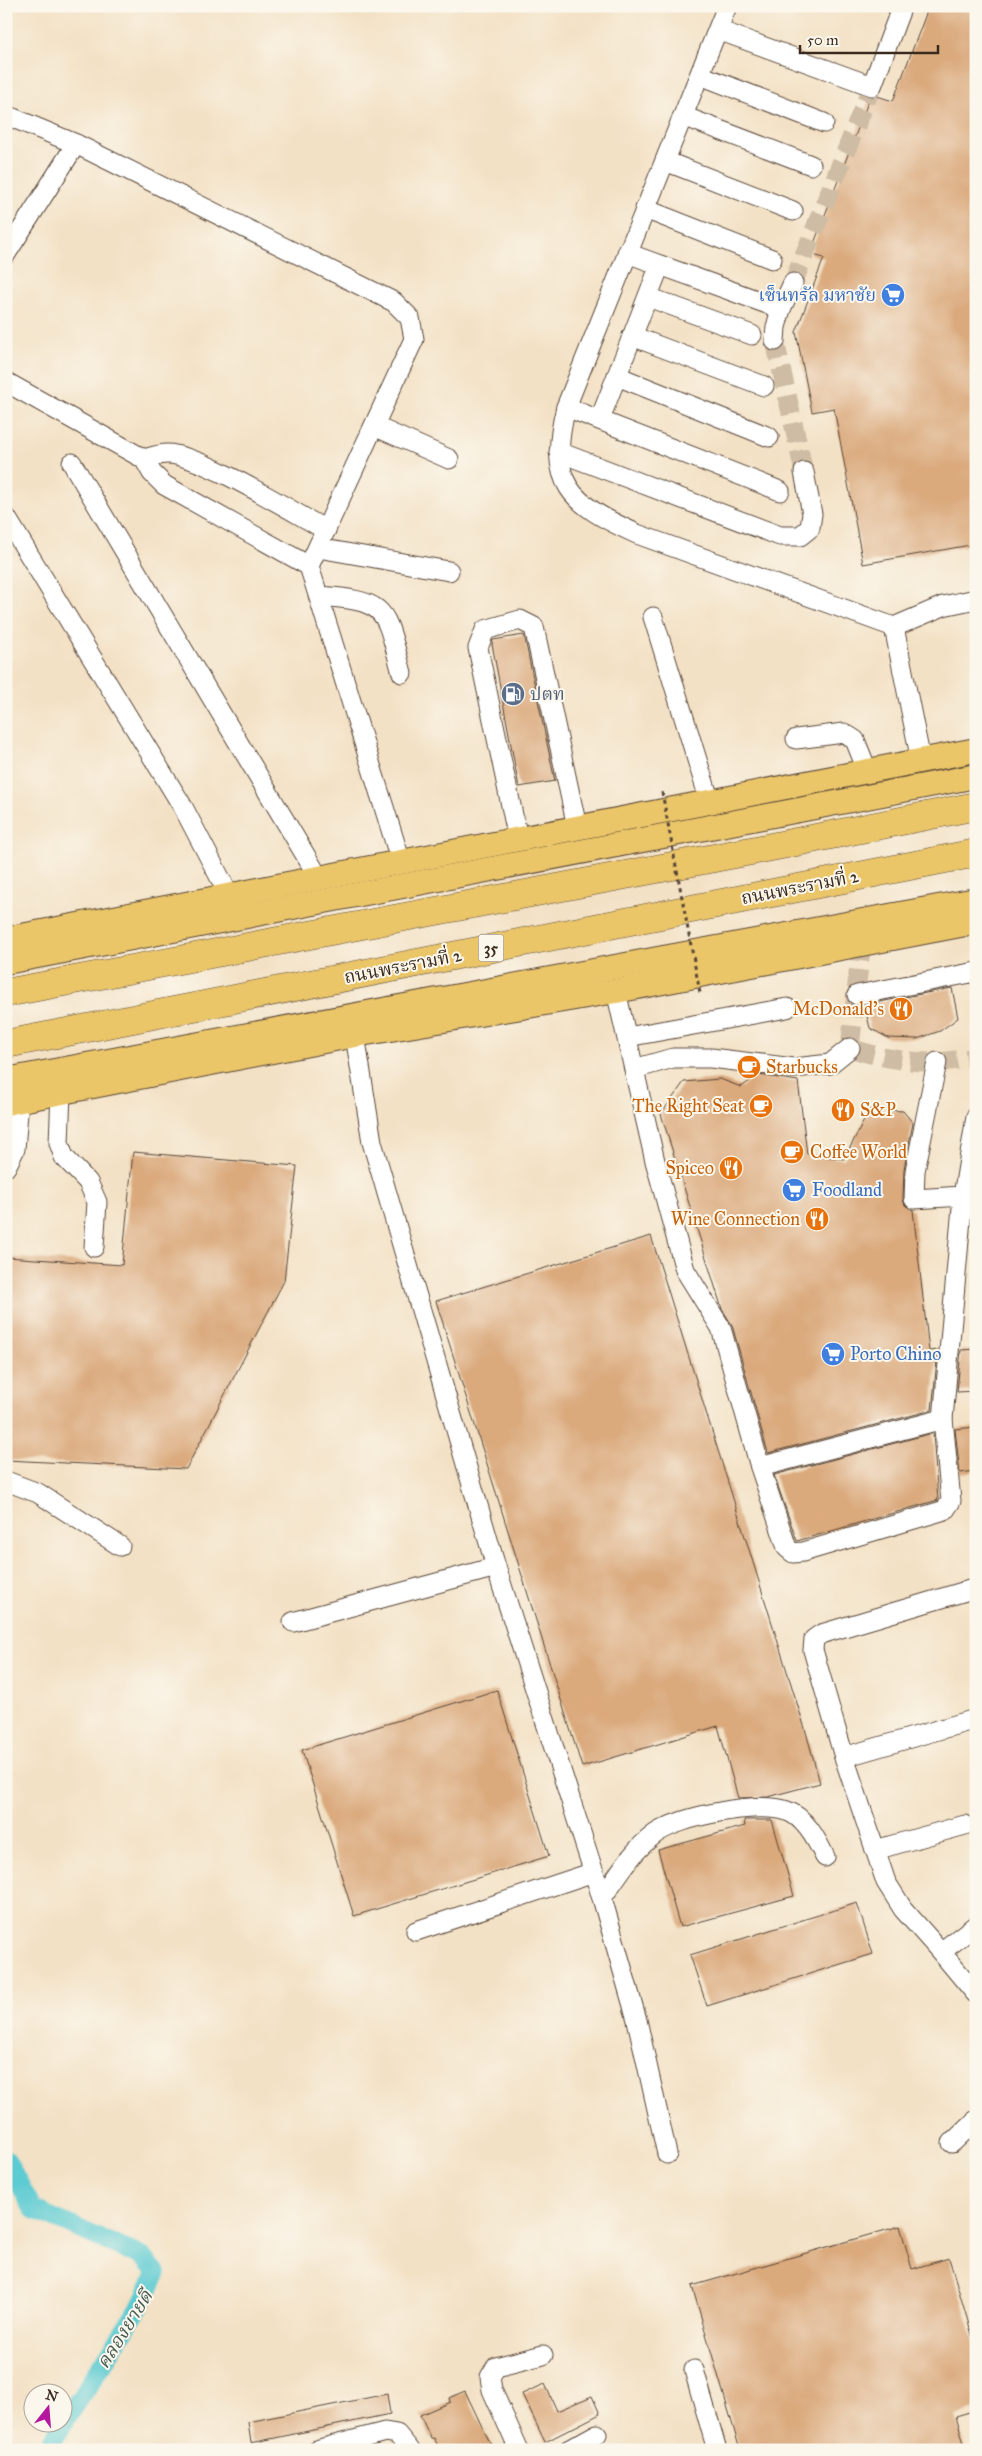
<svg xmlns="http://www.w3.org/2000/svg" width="982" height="2456" font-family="'IM FELL Great Primer','Noto Serif Thai',serif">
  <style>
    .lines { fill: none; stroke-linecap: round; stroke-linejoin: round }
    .canal { stroke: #5dcbd2; stroke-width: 19 }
    .building { fill: #daa97b }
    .minor-tunnel { stroke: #cebca4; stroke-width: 19; stroke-dasharray: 19 9; stroke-linecap: butt }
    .minor-casing { stroke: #574537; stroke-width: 21 }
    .major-casing { stroke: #574537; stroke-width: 26 }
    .highway-casing { stroke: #574537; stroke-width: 29 }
    .minor { stroke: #fff; stroke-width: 19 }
    .major { stroke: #ebc669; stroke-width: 24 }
    .highway { stroke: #ebc669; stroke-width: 28 }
    .path-bridge { stroke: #574537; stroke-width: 3; stroke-dasharray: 4 4; stroke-linecap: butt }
    .labels { text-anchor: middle; stroke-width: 4; stroke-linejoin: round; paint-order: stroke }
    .shield { fill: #fbf7ec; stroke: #75685c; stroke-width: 1 }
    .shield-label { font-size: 16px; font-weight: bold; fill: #3b2a1e }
    .shop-label { font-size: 18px; fill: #366cbe; stroke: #fbf7ec; text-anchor: start }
    .service-label { font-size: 18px; fill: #4e5e75; stroke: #fbf7ec; text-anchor: start }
    .street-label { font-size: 18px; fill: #3b2a1e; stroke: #fbf7ec }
    .food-label { font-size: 18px; fill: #c56008; stroke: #fbf7ec; text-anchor: end }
    .water-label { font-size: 19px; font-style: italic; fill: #455a54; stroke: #fbf7ec }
  </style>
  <rect width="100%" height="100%" fill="#fbf7ec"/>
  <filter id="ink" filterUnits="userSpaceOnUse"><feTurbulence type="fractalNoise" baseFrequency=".02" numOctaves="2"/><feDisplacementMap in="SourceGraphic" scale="10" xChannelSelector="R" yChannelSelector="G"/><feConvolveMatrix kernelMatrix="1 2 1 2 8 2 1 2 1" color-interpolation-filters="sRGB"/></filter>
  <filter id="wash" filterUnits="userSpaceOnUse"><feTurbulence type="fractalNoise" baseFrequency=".0096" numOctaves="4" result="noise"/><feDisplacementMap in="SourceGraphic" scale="20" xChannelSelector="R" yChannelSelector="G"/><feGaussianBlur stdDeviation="1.12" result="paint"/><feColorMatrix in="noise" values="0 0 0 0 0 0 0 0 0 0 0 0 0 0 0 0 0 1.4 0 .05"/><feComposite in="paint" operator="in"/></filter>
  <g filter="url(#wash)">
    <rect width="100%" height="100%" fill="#f3e1c5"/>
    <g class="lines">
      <!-- canal -->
      <path class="canal" d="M6,2159L33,2209L143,2257L157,2273L141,2305L46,2450"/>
    </g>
    <g id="blocks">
      <!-- building -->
      <g class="building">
        <path d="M929,6H976V544L863,564L834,408L812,412L796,332L824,258L810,254L870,97L877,96L893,101Z"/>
        <path d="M524,635L555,781L519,787L492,644L493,640Z"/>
        <path d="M952,988L958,1018L940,1031L917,1039L888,1038L870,1028L865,1008L869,1004Z"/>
        <path d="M759,1075L798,1081L807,1154L844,1159L870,1109L903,1111L913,1123L904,1169L903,1199L905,1205L913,1210L929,1351L938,1350L932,1410L768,1453L732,1325L722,1309L661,1114L684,1082L720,1079L741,1087Z"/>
        <path d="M133,1152L297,1166L284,1281L186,1469L6,1460V1257L122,1265Z"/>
        <path d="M651,1236L806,1732L820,1783L768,1797L738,1798L718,1726L582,1767L436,1301Z"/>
        <path d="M976,1349V1391L957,1392L961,1350Z"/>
        <path d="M976,1427V1471L960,1473L955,1429Z"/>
        <path d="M933,1433L938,1500L797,1541L774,1475Z"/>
        <path d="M497,1690L549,1856L354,1916L302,1750Z"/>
        <path d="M744,1820H772L794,1896L680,1927L658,1850L745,1826Z"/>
        <path d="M857,1903L873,1954L707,2006L690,1955Z"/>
        <path d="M900,2226L912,2269L949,2258L976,2348V2410L956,2416L966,2450H740L692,2286Z"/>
        <path d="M545,2384L557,2411L592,2396L600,2414L545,2442L522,2394Z"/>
        <path d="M465,2391L484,2431L494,2450H440L434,2438L431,2439L420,2415L450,2402L449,2398Z"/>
        <path d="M387,2394L390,2414L251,2443L248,2422Z"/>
      </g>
    </g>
  </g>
  <g filter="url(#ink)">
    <use href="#blocks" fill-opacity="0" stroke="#574537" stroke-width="1"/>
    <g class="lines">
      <!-- minor-tunnel -->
      <g class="minor-tunnel">
        <path d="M793,283L872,86"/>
        <path d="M775,341L804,472"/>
        <path d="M865,943L860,956L850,1048C877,1057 909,1063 936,1062C950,1062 962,1058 976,1058"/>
      </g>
      <!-- minor casing -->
      <g class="minor-casing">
        <g id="minor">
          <path d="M727,6L566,407C547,484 569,503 637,534L894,627L943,606L976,599"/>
          <path d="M718,30L872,86L902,6"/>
          <path d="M700,75L824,123"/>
          <path d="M6,115L76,144L394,302L410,318L414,339L309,566"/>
          <path d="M683,116L811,165"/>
          <path d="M665,161L793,211"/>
          <path d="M645,209L772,259"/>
          <path d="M627,253L781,309L793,283"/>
          <path d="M6,254L76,144"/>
          <path d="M648,297L752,335"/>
          <path d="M632,336L764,386"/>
          <path d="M775,341L776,327L781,309"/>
          <path d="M617,376L769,437"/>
          <path d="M6,382L144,459L152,473L164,485L309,566L401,862"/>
          <path d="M566,407L780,491"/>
          <path d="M600,419L660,265"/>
          <path d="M374,426L449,459"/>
          <path d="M559,452L780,536H800L810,528L812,514L804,472"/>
          <path d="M144,459C151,457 160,454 167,454C200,454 293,512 326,530"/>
          <path d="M72,463L319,878"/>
          <path d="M6,517L183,807L229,895"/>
          <path d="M318,548L449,571"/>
          <path d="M319,596C390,601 384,609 402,673"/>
          <path d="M653,617L710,802"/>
          <path d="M894,627L921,761"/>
          <path d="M796,739L844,733L855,740L867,770"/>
          <path d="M518,839L478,648L485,630L520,620L534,627L577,827"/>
          <path d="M616,991L655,1161L685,1270L721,1328L760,1467L787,1548L793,1553L803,1552L945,1510L951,1501L943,1419L963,1196L976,1117"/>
          <path d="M857,995L976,972"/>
          <path d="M355,1035L372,1142L496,1567L602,1898L637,2020L667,2154"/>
          <path d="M627,1037L787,1008"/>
          <path d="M937,1062L915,1171L914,1199L963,1196"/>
          <path d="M634,1069L673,1058H711L794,1068L830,1064L850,1048"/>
          <path d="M61,1092L59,1143L64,1157L88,1182L97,1202L94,1247"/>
          <path d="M6,1167L15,1149L19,1101"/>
          <path d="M760,1467L943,1419"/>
          <path d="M6,1481L38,1493L120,1546"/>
          <path d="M976,1588L821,1634L814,1639L813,1650L844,1757L886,1882L903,1909L941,1952L976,1925"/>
          <path d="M293,1622L496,1567"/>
          <path d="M844,1757L976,1719"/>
          <path d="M875,1850L965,1825"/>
          <path d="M602,1898C618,1875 632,1851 655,1834C679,1816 759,1801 787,1811C805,1817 817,1840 825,1857"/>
          <path d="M416,1931L594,1872"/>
          <path d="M941,1952L976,1994"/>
          <path d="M952,2143L976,2120"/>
          <path d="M694,2370L717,2450"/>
          <path d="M316,2450L385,2432L397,2434L410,2450"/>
          <path d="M519,2450L492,2390L490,2377L496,2367L543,2355"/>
          <path d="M568,2450L597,2434"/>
        </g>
      </g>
      <!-- major casing -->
      <g class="major-casing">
        <g id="major">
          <path d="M6,939L976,750"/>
          <path d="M6,962L976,776"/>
          <path d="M6,1080L976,900"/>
          <path d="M6,1103L355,1035L616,991L976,922"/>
        </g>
      </g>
      <!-- highway casing -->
      <g class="highway-casing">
        <g id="highway">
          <path d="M6,993L756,850L976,806"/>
          <path d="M6,1044L976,853"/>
        </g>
      </g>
      <!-- minor -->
      <use href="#minor" class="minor"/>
      <!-- major -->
      <use href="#major" class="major"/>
      <!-- highway -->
      <use href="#highway" class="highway"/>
      <!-- path-bridge -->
      <path class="path-bridge" d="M662,792L700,993"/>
    </g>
  </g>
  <!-- icons -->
  <defs>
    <g id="supermarket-disc" transform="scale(1.25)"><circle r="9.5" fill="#3f7fe0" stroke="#fbf7ec"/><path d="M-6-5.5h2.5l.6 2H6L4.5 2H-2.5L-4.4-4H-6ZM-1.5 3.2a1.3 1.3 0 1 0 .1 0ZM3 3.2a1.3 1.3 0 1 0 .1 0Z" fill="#fff"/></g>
    <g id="fuel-disc" transform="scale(1.25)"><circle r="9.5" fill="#5c6f8a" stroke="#fbf7ec"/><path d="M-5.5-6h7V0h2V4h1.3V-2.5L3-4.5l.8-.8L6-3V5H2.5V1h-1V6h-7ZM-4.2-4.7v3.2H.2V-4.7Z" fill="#fff"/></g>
    <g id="restaurant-disc" transform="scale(1.25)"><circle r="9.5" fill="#e8710a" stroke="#fbf7ec"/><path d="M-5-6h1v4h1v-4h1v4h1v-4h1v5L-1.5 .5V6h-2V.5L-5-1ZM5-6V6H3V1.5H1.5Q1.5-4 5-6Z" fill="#fff"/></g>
    <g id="cafe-disc" transform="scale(1.25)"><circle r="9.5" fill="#e8710a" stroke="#fbf7ec"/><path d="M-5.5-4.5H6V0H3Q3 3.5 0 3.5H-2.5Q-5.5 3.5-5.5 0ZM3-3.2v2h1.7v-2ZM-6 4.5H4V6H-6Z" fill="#fff"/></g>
  </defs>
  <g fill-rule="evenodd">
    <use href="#supermarket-disc" x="893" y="295"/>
    <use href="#fuel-disc" x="513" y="694"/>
    <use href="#restaurant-disc" x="901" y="1009"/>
    <use href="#cafe-disc" x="749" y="1067"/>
    <use href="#cafe-disc" x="761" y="1106"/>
    <use href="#restaurant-disc" x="843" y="1110"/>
    <use href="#cafe-disc" x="792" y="1152"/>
    <use href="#restaurant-disc" x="731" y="1168"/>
    <use href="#supermarket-disc" x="794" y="1190"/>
    <use href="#restaurant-disc" x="817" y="1219"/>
    <use href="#supermarket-disc" x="833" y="1354"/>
  </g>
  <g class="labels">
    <!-- shield labels -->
    <rect class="shield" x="478.5" y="934.5" width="25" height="27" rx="4"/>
    <g class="shield-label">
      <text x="491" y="954">35</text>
    </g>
    <!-- shop labels -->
    <g class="shop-label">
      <text x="876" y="301" text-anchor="end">เซ็นทรัล มหาชัย</text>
      <text x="812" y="1196">Foodland</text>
      <text x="850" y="1360">Porto Chino</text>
    </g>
    <!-- service labels -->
    <g class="service-label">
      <text x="530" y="700">ปตท</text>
    </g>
    <!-- street labels -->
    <g class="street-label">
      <text transform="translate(800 887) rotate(-11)" y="6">ถนนพระรามที่ 2</text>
      <text transform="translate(403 966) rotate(-11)" y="6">ถนนพระรามที่ 2</text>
    </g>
    <!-- food labels -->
    <g class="food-label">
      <text x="884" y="1015">McDonald's</text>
      <text x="766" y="1073" text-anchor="start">Starbucks</text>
      <text x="744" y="1112">The Right Seat</text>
      <text x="860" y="1116" text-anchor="start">S&amp;P</text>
      <text x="810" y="1158" text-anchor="start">Coffee World</text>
      <text x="714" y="1174">Spiceo</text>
      <text x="800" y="1225">Wine Connection</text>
    </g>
    <!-- water labels -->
    <g class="water-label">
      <text transform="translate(124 2329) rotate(-58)" y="7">คลองยายดี</text>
    </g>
  </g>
  <!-- margin -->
  <rect width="982" height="2456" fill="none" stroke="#fbf7ec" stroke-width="25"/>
  <!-- north arrow -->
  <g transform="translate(48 2408) rotate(17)"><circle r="24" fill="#fbf7ec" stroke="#aea59a"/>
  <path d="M0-4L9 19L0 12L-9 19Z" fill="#b5179e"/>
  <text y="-8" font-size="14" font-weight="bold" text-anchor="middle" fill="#3b2a1e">N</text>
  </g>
  <!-- scale -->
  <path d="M800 45v8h138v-8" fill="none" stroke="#3b2a1e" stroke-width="2.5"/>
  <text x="807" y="45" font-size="15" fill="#3b2a1e" stroke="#fbf7ec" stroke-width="4" paint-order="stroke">50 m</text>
</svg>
